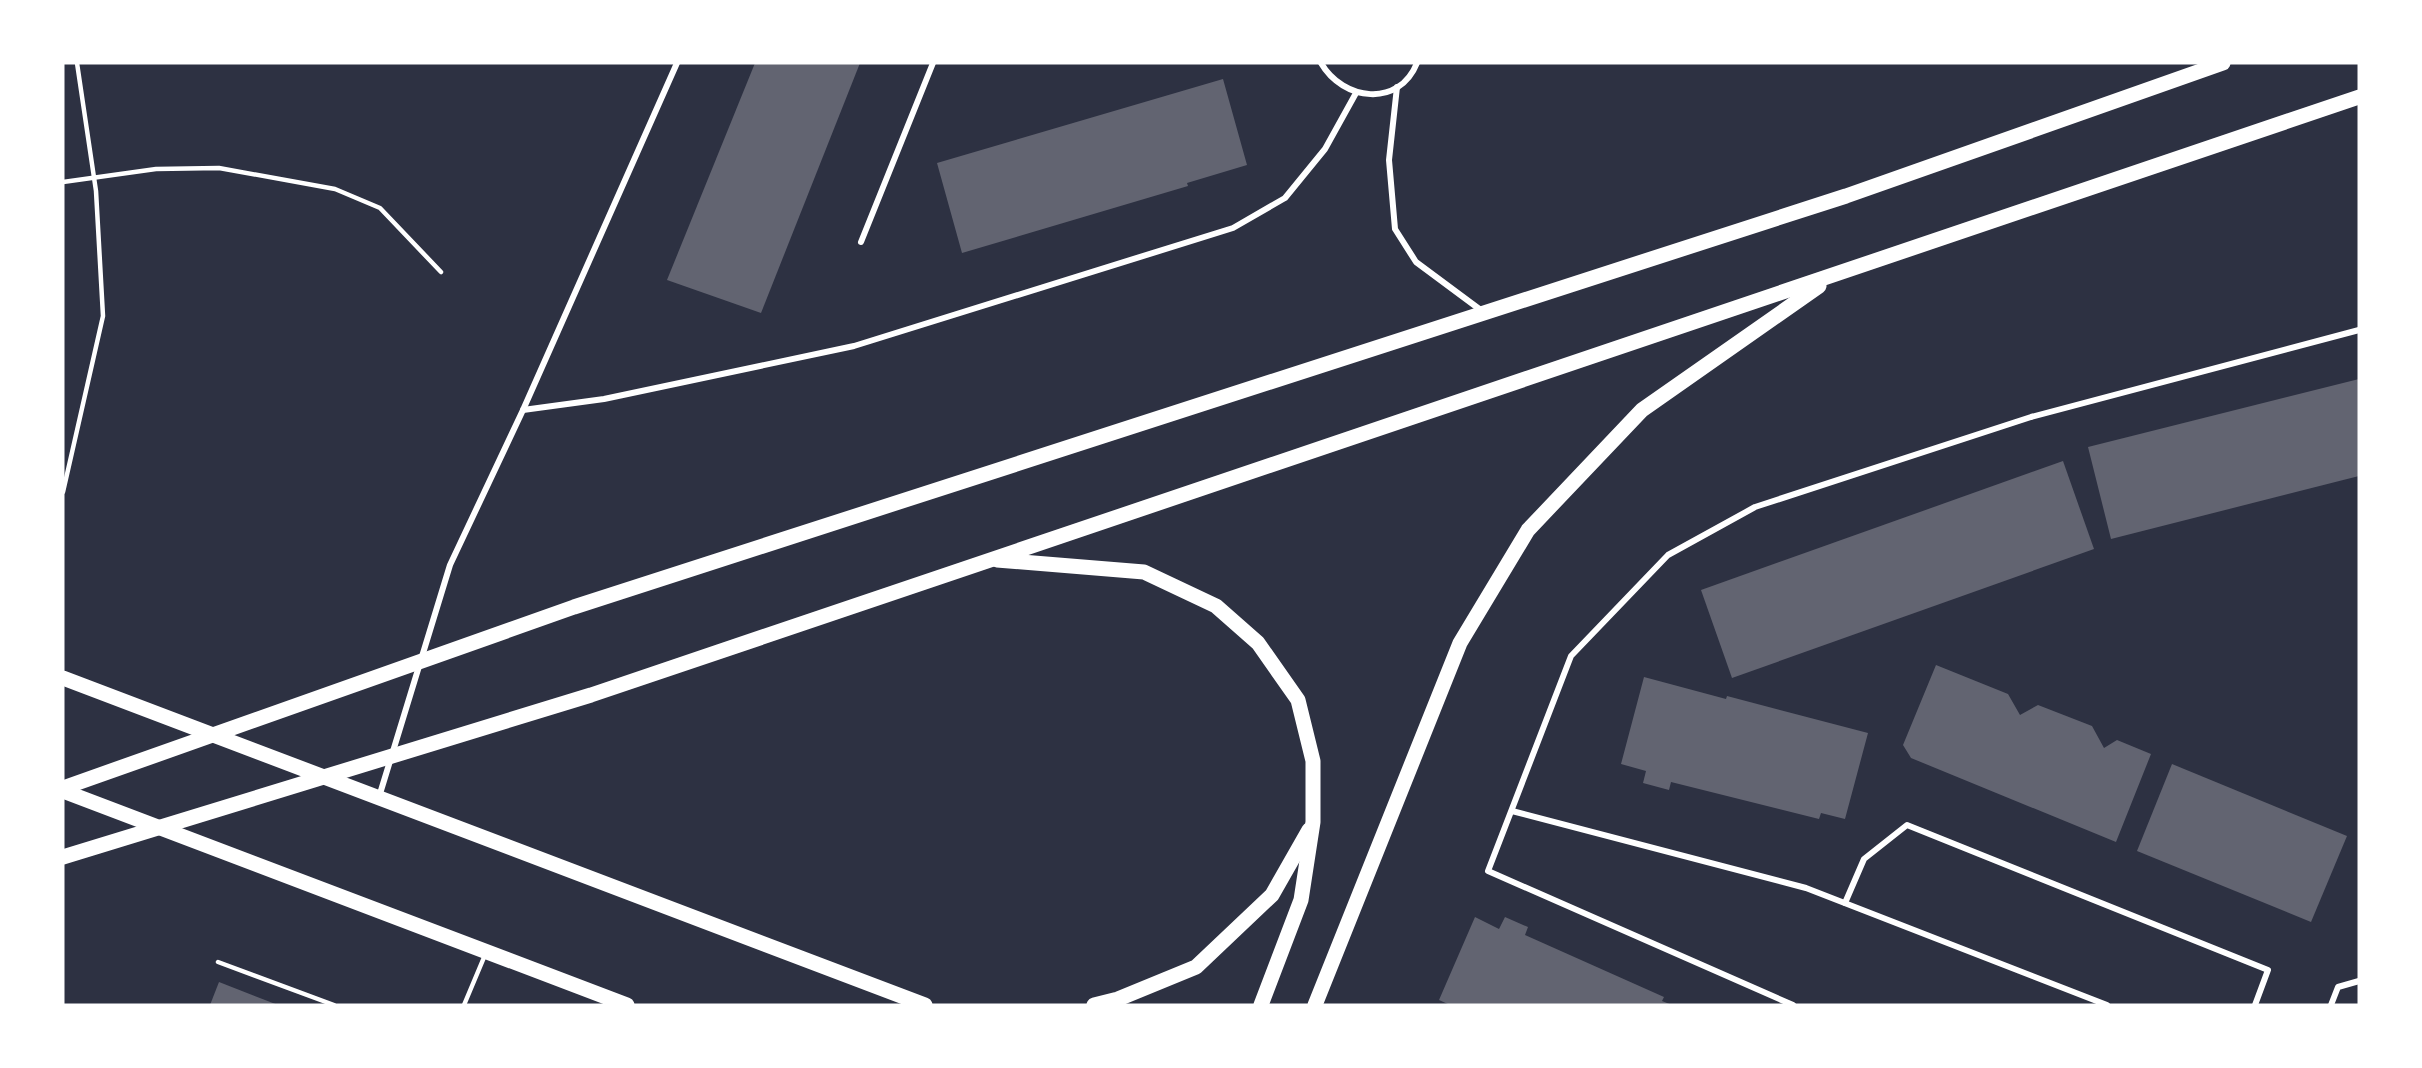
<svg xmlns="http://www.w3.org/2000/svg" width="2422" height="1068" font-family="'Sofia Sans Condensed',sans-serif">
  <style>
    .building { fill: #626471 }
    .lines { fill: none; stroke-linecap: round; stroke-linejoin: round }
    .service { stroke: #fff; stroke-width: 4.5 }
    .minor { stroke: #fff; stroke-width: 6 }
    .primary { stroke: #fff; stroke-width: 15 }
  </style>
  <rect width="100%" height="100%" fill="#2d3142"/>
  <!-- building -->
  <g class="building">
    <path d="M755,63H860L761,313L667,280Z"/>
    <path d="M1223,79L1247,165L1187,183L1188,186L962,253L937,163Z"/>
    <path d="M2359,379V476L2111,539L2088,447Z"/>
    <path d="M2063,461L2094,549L1732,678L1701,590Z"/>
    <path d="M1936,665L2008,694L2020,715L2038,705L2092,726L2104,748L2117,740L2151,754L2116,842L1911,758L1903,745Z"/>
    <path d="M1644,677L1726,699L1727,696L1868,733L1845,819L1821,813L1819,819L1671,782L1669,790L1643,783L1646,771L1621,764Z"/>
    <path d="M2172,764L2347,836L2311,922L2137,851Z"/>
    <path d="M1475,917L1499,929L1505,917L1528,927L1525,935L1664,997L1662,1001L1672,1005H1450L1439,1000Z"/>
    <path d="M219,982L278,1005H210Z"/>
  </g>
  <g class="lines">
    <!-- service -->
    <g class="service">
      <path d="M63,182L156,169L219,168L335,189L380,208L441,272"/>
      <path d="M63,492L103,316L96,191L77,63"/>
      <path d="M218,962L334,1005"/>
      <path d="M464,1005L485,955"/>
    </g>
    <!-- minor -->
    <g class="minor">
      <path d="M1321,63C1343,101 1399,108 1417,63"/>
      <path d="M1397,87L1389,160L1395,229L1416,262L1482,311"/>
      <path d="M861,242L933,63"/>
      <path d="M523,410L604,399L854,346L1233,228L1285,198L1325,149L1356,93"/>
      <path d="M379,797L450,565L523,410L677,63"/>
      <path d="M1512,811L1806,888L2107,1005"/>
      <path d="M1845,903L1864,859L1907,825L2268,970L2255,1005"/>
      <path d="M1793,1005L1488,871L1571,656L1668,555L1755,507L2031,417L2359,330"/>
      <path d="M2331,1005L2338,987L2359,981"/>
    </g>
    <!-- primary -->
    <g class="primary">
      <path d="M997,560L1144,572L1216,606L1258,643L1298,700L1313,761V822L1301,900L1261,1005"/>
      <path d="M63,678L925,1005"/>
      <path d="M63,788L574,607L1846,196L2223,63"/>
      <path d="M63,791L627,1005"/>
      <path d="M63,857L591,695L2359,97"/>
      <path d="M1094,1005L1118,999L1196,967L1272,895L1309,830"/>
      <path d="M1315,1005L1460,643L1528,530L1642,410L1819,286"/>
    </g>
  </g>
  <!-- border -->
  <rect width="2422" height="1068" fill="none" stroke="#ffffff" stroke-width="129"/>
</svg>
